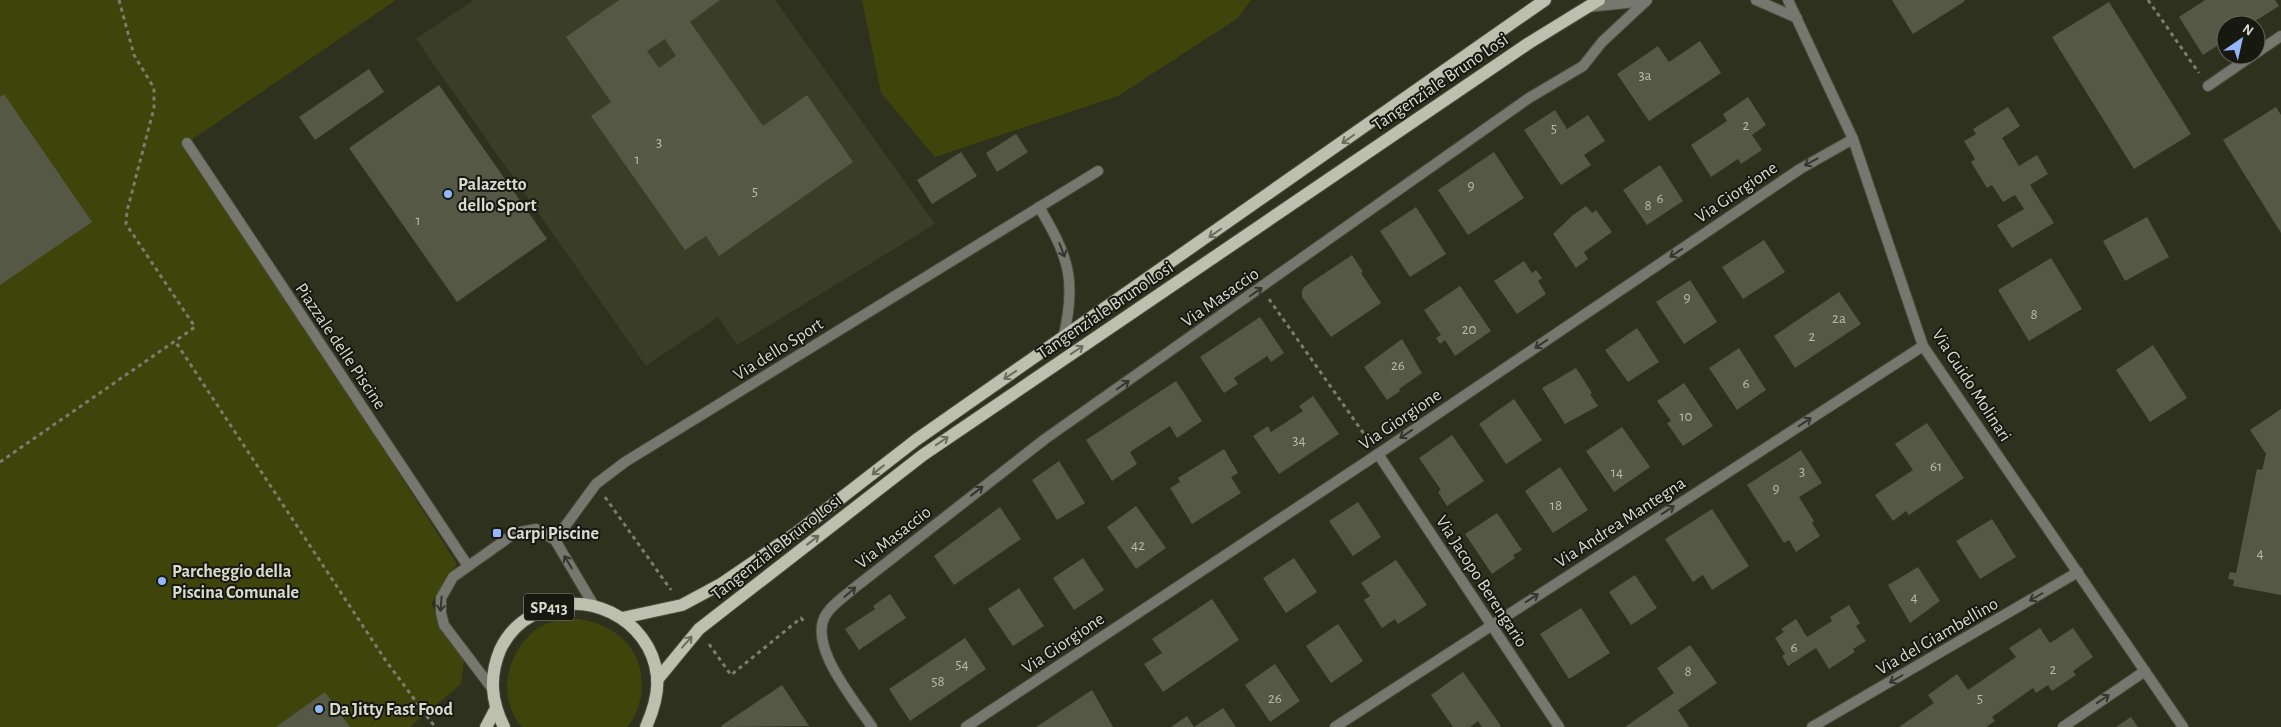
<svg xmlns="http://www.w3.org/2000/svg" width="2281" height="727" font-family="'Alegreya Sans',sans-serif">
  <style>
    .built { fill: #3b3e26 }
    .green { fill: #3f440b }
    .building { fill: #555845; fill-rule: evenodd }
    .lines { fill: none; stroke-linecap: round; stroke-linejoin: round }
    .minor-casing { stroke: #4a4c3b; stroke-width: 12 }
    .primary-casing { stroke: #4a4c3b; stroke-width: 14 }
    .path { stroke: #7b7d6e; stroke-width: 3; stroke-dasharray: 4 4; stroke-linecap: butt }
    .minor { stroke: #76786f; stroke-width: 10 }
    .primary { stroke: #bdc0ae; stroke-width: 12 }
    .oneway { stroke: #6a6c5f }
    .oneway2 { stroke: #34352c }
    .poi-dot { fill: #95b6fd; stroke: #171810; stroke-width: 2 }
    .labels { text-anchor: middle; stroke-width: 4; stroke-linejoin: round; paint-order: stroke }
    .number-label { font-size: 15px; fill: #b8baad }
    .shield { fill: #171810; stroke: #9fa096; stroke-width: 1 }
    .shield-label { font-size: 16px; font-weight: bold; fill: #d9dbd0 }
    .street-label { font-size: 18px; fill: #d9dbd0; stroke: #171810 }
    .poi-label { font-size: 18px; font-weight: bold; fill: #d9dbd0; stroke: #171810; text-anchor: start }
  </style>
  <rect width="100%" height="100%" fill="#2f311f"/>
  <!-- built -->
  <path class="built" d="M474,0H775L935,224L737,345L718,317L646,366L416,39Z"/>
  <!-- green -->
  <g class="green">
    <path d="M0,0H396L187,143L457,564L431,604L465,653L461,684L410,727H0Z"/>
    <path d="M862,0H1251L1238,18L1118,96L935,157L881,93Z"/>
    <path d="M569,618C613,621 647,647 641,695C639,706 635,719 627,727H522C498,700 505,658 530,635C540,624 555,621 569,618Z"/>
  </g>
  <!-- building -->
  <g class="building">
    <path d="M619,0H720L690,22L763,126L807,95L853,162L719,256L706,236L685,250L591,116L611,102L566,37ZM665,39L676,56L659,68L647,51Z"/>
    <path d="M1892,0H1964L1965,1L1913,34Z"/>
    <path d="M2205,0H2275L2279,6L2249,25H2226V40L2203,55L2179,17Z"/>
    <path d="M2109,2L2191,134L2134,169L2052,37Z"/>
    <path d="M1700,41L1721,73L1649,121L1617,74L1658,46L1669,62Z"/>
    <path d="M369,69L384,92L315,140L299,117Z"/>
    <path d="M439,85L547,239L457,302L349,148Z"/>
    <path d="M4,94L92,222L0,285V97Z"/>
    <path d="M1748,97L1766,125L1752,135L1762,150L1741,164L1738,159L1711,177L1691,145L1727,121L1723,114Z"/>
    <path d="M2008,107L2020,126L2002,138L2019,166L2037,155L2048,174L2030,185L2054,223L2012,248L1997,225L2024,209L2015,195L2003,202L1992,185L1987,188L1971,162L1975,159L1964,141L1976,134L1973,129Z"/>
    <path d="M2276,107L2281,115V233L2223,140Z"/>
    <path d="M1555,110L1567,129L1588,115L1605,141L1584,155L1591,165L1561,185L1524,130Z"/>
    <path d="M1016,134L1028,152L997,172L986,153Z"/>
    <path d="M961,152L977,176L932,204L917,180Z"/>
    <path d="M1494,152L1524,198L1468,235L1438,190Z"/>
    <path d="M1660,165L1683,201L1647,225L1623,190Z"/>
    <path d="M1586,206L1592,213L1596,210L1612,232L1584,252L1588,259L1576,268L1553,234L1573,215Z"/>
    <path d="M1416,207L1446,254L1410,277L1380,231Z"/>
    <path d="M2147,217L2169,257L2125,281L2103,241Z"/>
    <path d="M1764,240L1785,272L1743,299L1722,267Z"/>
    <path d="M1352,255L1363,272L1361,273L1381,303L1331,337L1302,297V291L1304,287Z"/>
    <path d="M2051,258L2082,309L2029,341L1998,290Z"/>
    <path d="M1524,261L1532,273L1536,270L1542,278L1538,281L1546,294L1517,314L1494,281Z"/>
    <path d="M1690,280L1717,322L1684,344L1656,302Z"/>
    <path d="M1460,286L1491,331L1455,356L1445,340L1440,344L1436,338L1441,335L1424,310Z"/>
    <path d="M1839,292L1861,324L1795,368L1774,336Z"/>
    <path d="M1260,317L1284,353L1271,362L1267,356L1234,378L1238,384L1224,393L1200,357Z"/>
    <path d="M1637,328L1659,362L1628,382L1605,350Z"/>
    <path d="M1402,339L1422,373L1399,389L1400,391L1387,400L1364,367Z"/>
    <path d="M2153,345L2187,398L2150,422L2116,370Z"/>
    <path d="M1739,348L1766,390L1737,410L1709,368Z"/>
    <path d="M1576,368L1592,393L1590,394L1598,406L1565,424L1542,388Z"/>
    <path d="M1176,381L1202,421L1177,438L1170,426L1130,452L1137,464L1112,481L1086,440Z"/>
    <path d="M1684,383L1713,426L1683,446L1667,423L1671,421L1657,401Z"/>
    <path d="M1313,396L1339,434L1279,474L1253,436L1268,426L1271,432L1303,411L1299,406Z"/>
    <path d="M1514,399L1542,440L1506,464L1479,424Z"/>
    <path d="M2281,409V595L2233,586L2234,580L2228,579L2230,572L2236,573L2257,469L2262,470L2266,454L2250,430Z"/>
    <path d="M1927,423L1964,478L1909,515L1906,511L1893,521L1875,495L1913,470L1895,444Z"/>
    <path d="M1622,427L1650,467L1614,492L1586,451Z"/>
    <path d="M1452,435L1484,481L1447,506L1438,492L1441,490L1419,458Z"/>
    <path d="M1224,449L1238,473L1231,477L1241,493L1192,524L1170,488L1180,482L1178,478Z"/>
    <path d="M1801,450L1822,483L1799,497L1814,521L1812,523L1820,536L1796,552L1789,540L1784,543L1747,485Z"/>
    <path d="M1059,461L1085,503L1057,520L1032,480Z"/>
    <path d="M1560,467L1588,510L1553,533L1525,491Z"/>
    <path d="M1358,502L1381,537L1353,556L1329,521Z"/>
    <path d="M1136,506L1166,548L1136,569L1107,527Z"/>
    <path d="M1000,507L1021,539L954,585L934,556Z"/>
    <path d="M1712,509L1749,566L1712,590L1703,575L1693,582L1665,539Z"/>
    <path d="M1497,513L1522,550L1513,555L1515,558L1492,574L1465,534Z"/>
    <path d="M1992,519L2016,557L1980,579L1956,541Z"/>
    <path d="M1083,558L1104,590L1074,610L1053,578Z"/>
    <path d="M1294,558L1317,592L1286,613L1263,578Z"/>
    <path d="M1396,560L1427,605L1398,624L1395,619L1382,628L1364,600L1370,596L1361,583Z"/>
    <path d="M1918,567L1940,601L1910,623L1888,585Z"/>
    <path d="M1635,575L1657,608L1631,625L1609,592Z"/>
    <path d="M1019,588L1044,626L1013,646L988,609Z"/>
    <path d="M890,594L906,618L859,650L845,629L875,609L873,606Z"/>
    <path d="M1212,599L1239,640L1163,692L1144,664L1162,653L1152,639Z"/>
    <path d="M1849,605L1860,623L1856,626L1866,641L1853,649L1855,652L1829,669L1816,648L1788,666L1782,656L1785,654L1775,638L1784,632L1781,629L1796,619L1807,637L1832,621L1830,617Z"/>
    <path d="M1581,608L1610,653L1569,679L1540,634Z"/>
    <path d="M1338,624L1363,661L1331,683L1306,646Z"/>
    <path d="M2040,628L2050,643L2073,628L2093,657L2073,671L2076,675L2052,691L2048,685L2036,693L2033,688L1992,717L1995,721L1986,727H1899L1934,703L1928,695L1957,674L1968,690L2016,657L2009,648Z"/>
    <path d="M965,638L986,669L910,721L889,689Z"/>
    <path d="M1690,645L1717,683L1678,710L1689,727H1625L1674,693L1657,668Z"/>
    <path d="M1275,664L1300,701L1270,722L1245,685Z"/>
    <path d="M1463,672L1501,726L1499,727H1482L1478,721L1470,727H1453L1431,695Z"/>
    <path d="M782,685L809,726L722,727L721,726Z"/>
    <path d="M1092,690L1113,727H1036L1062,710Z"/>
    <path d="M325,692L350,727H276Z"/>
    <path d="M1223,708L1236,727H1194Z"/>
    <path d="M1187,716L1194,727H1171Z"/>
    <path d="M2131,717L2138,727H2116Z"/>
  </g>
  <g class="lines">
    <!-- minor casing -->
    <g class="minor-casing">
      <g id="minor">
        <path d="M1756,0L1797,18"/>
        <path d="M1788,0L1853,139L1923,346L2183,727"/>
        <path d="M1588,7L1646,1"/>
        <path d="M2256,53L2281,36"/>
        <path d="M2208,86L2253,55"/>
        <path d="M187,143L468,566"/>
        <path d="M1039,207C1069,257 1077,281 1063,339"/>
        <path d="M1378,454L1559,727"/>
        <path d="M555,540L596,484L625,462L1098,171"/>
        <path d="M491,687L444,625L441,613V598L453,577L515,533L536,529L555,540L593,604"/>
        <path d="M872,727C855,701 805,643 827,613C833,604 845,596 853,589L1045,439L1529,98L1583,66L1602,42L1647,0"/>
        <path d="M966,727L1378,454L1800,169L1853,139"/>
        <path d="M1335,727L1923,346"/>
        <path d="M1812,727L2078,572"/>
        <path d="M2063,727L2145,671"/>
      </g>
    </g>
    <!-- primary casing -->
    <g class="primary-casing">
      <g id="primary">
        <path d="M622,618L682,605L721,584L796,533L916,440L1545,0"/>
        <path d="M657,680L699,629L923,455L1529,43L1599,0"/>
        <path d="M486,727L495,710"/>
        <path d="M504,727C491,701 489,677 500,650C507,635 518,623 533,615C582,585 651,618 657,676C659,693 653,711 646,727"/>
      </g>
    </g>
    <!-- path -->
    <g class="path">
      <path d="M119,0L134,55L154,88V108L127,211L126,224L195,327L175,341"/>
      <path d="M2148,0L2199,73"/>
      <path d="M1269,299L1369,441"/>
      <path d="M0,462L175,341L386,661L435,727"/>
      <path d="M605,497L671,590"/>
      <path d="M709,644L731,675L801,618L806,624"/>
    </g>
    <!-- minor -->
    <use href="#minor" class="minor"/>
    <!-- primary -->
    <use href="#primary" class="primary"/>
  </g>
  <!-- one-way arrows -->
  <defs><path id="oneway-shaft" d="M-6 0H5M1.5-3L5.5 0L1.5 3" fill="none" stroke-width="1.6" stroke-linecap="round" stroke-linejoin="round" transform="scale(1.25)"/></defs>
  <g class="oneway">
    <use href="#oneway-shaft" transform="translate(1348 139) rotate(145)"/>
    <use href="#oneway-shaft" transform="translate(1215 233) rotate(145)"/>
    <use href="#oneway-shaft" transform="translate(1077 350) rotate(-34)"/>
    <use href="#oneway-shaft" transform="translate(1010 375) rotate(146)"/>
    <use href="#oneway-shaft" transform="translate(942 441) rotate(-34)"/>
    <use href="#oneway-shaft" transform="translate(878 470) rotate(142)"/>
    <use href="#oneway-shaft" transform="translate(813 540) rotate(-38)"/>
    <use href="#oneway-shaft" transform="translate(687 642) rotate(-49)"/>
  </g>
  <g class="oneway2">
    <use href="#oneway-shaft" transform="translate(1811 162) rotate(151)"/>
    <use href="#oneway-shaft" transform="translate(1062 250) rotate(69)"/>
    <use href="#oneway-shaft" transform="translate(1676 253) rotate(146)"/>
    <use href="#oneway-shaft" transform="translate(1256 292) rotate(-35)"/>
    <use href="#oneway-shaft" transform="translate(1541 344) rotate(146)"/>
    <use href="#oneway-shaft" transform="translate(1123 385) rotate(-35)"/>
    <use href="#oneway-shaft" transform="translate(1805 422) rotate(-33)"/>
    <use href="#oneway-shaft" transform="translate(1406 434) rotate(146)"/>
    <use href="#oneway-shaft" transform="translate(977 491) rotate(-38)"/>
    <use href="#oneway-shaft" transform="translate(1668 510) rotate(-33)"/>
    <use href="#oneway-shaft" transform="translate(568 562) rotate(-121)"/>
    <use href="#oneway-shaft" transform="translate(850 592) rotate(-41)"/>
    <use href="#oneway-shaft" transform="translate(2036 597) rotate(150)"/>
    <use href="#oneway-shaft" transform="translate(1532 598) rotate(-33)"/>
    <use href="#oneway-shaft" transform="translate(441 604) rotate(95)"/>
    <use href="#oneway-shaft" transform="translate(1896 679) rotate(150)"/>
    <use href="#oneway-shaft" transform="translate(2103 699) rotate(-34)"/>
  </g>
  <!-- markers -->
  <g class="poi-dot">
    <circle cx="448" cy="194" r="5"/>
    <rect x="492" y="528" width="10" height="10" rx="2.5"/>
    <circle cx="162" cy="581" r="5"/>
    <circle cx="319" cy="709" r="5"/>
  </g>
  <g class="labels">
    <!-- number labels -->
    <g class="number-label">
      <text x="1645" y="80">3a</text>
      <text x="1746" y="130">2</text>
      <text x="1554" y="133">5</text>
      <text x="659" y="147">3</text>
      <text x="637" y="164">1</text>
      <text x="1471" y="190">9</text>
      <text x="755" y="196">5</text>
      <text x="1660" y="203">6</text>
      <text x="1648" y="210">8</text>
      <text x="418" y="225">1</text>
      <text x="1687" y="302">9</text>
      <text x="2034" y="319">8</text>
      <text x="1839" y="323">2a</text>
      <text x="1469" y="334">20</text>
      <text x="1812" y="341">2</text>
      <text x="1398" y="370">26</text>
      <text x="1746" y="388">6</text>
      <text x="1686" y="421">10</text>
      <text x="1299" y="445">34</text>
      <text x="1936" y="471">61</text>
      <text x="1802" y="476">3</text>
      <text x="1617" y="477">14</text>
      <text x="1776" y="493">9</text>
      <text x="1556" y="510">18</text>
      <text x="1138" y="550">42</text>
      <text x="2260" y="558">4</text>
      <text x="1914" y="602">4</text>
      <text x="1794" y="652">6</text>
      <text x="962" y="669">54</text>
      <text x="2053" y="674">2</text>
      <text x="1688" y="676">8</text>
      <text x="938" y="686">58</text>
      <text x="1275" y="703">26</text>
      <text x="1980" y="703">5</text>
    </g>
    <!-- shield labels -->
    <rect class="shield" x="524" y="593.5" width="50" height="27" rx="4"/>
    <g class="shield-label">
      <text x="549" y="613">SP413</text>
    </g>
    <!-- street labels -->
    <g class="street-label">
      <text transform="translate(1440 82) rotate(-34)" y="6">Tangenziale Bruno Losi</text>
      <text transform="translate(1736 192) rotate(-34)" y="6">Via Giorgione</text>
      <text transform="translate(1220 297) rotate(-35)" y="6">Via Masaccio</text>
      <text transform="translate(1105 310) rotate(-34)" y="6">Tangenziale Bruno Losi</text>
      <text transform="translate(341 346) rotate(56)" y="6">Piazzale delle Piscine</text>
      <text transform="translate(778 349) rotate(-32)" y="6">Via dello Sport</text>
      <text transform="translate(1972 385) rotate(57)" y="6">Via Guido Molinari</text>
      <text transform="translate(1400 419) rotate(-34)" y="6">Via Giorgione</text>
      <text transform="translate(1620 522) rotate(-33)" y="6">Via Andrea Mantegna</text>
      <text transform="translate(893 537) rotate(-38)" y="6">Via Masaccio</text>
      <text transform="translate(776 547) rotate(-38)" y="6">Tangenziale Bruno Losi</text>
      <text transform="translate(1482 581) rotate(57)" y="6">Via Jacopo Berengario</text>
      <text transform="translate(1937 636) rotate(-30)" y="6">Via del Giambellino</text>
      <text transform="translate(1063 643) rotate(-34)" y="6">Via Giorgione</text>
    </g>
    <!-- poi labels -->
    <g class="poi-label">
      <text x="458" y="190">Palazetto<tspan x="458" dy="21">dello Sport</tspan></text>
      <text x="507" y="539">Carpi Piscine</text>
      <text x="172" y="577">Parcheggio della<tspan x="172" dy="21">Piscina Comunale</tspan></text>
      <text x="329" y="715">Da Jitty Fast Food</text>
    </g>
  </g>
  <!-- north arrow -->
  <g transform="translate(2241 40) rotate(34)"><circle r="24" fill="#171810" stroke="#65665d"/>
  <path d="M0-4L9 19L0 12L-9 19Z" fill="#95b6fd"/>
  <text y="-8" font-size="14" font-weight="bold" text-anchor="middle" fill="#d9dbd0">N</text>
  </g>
</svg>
